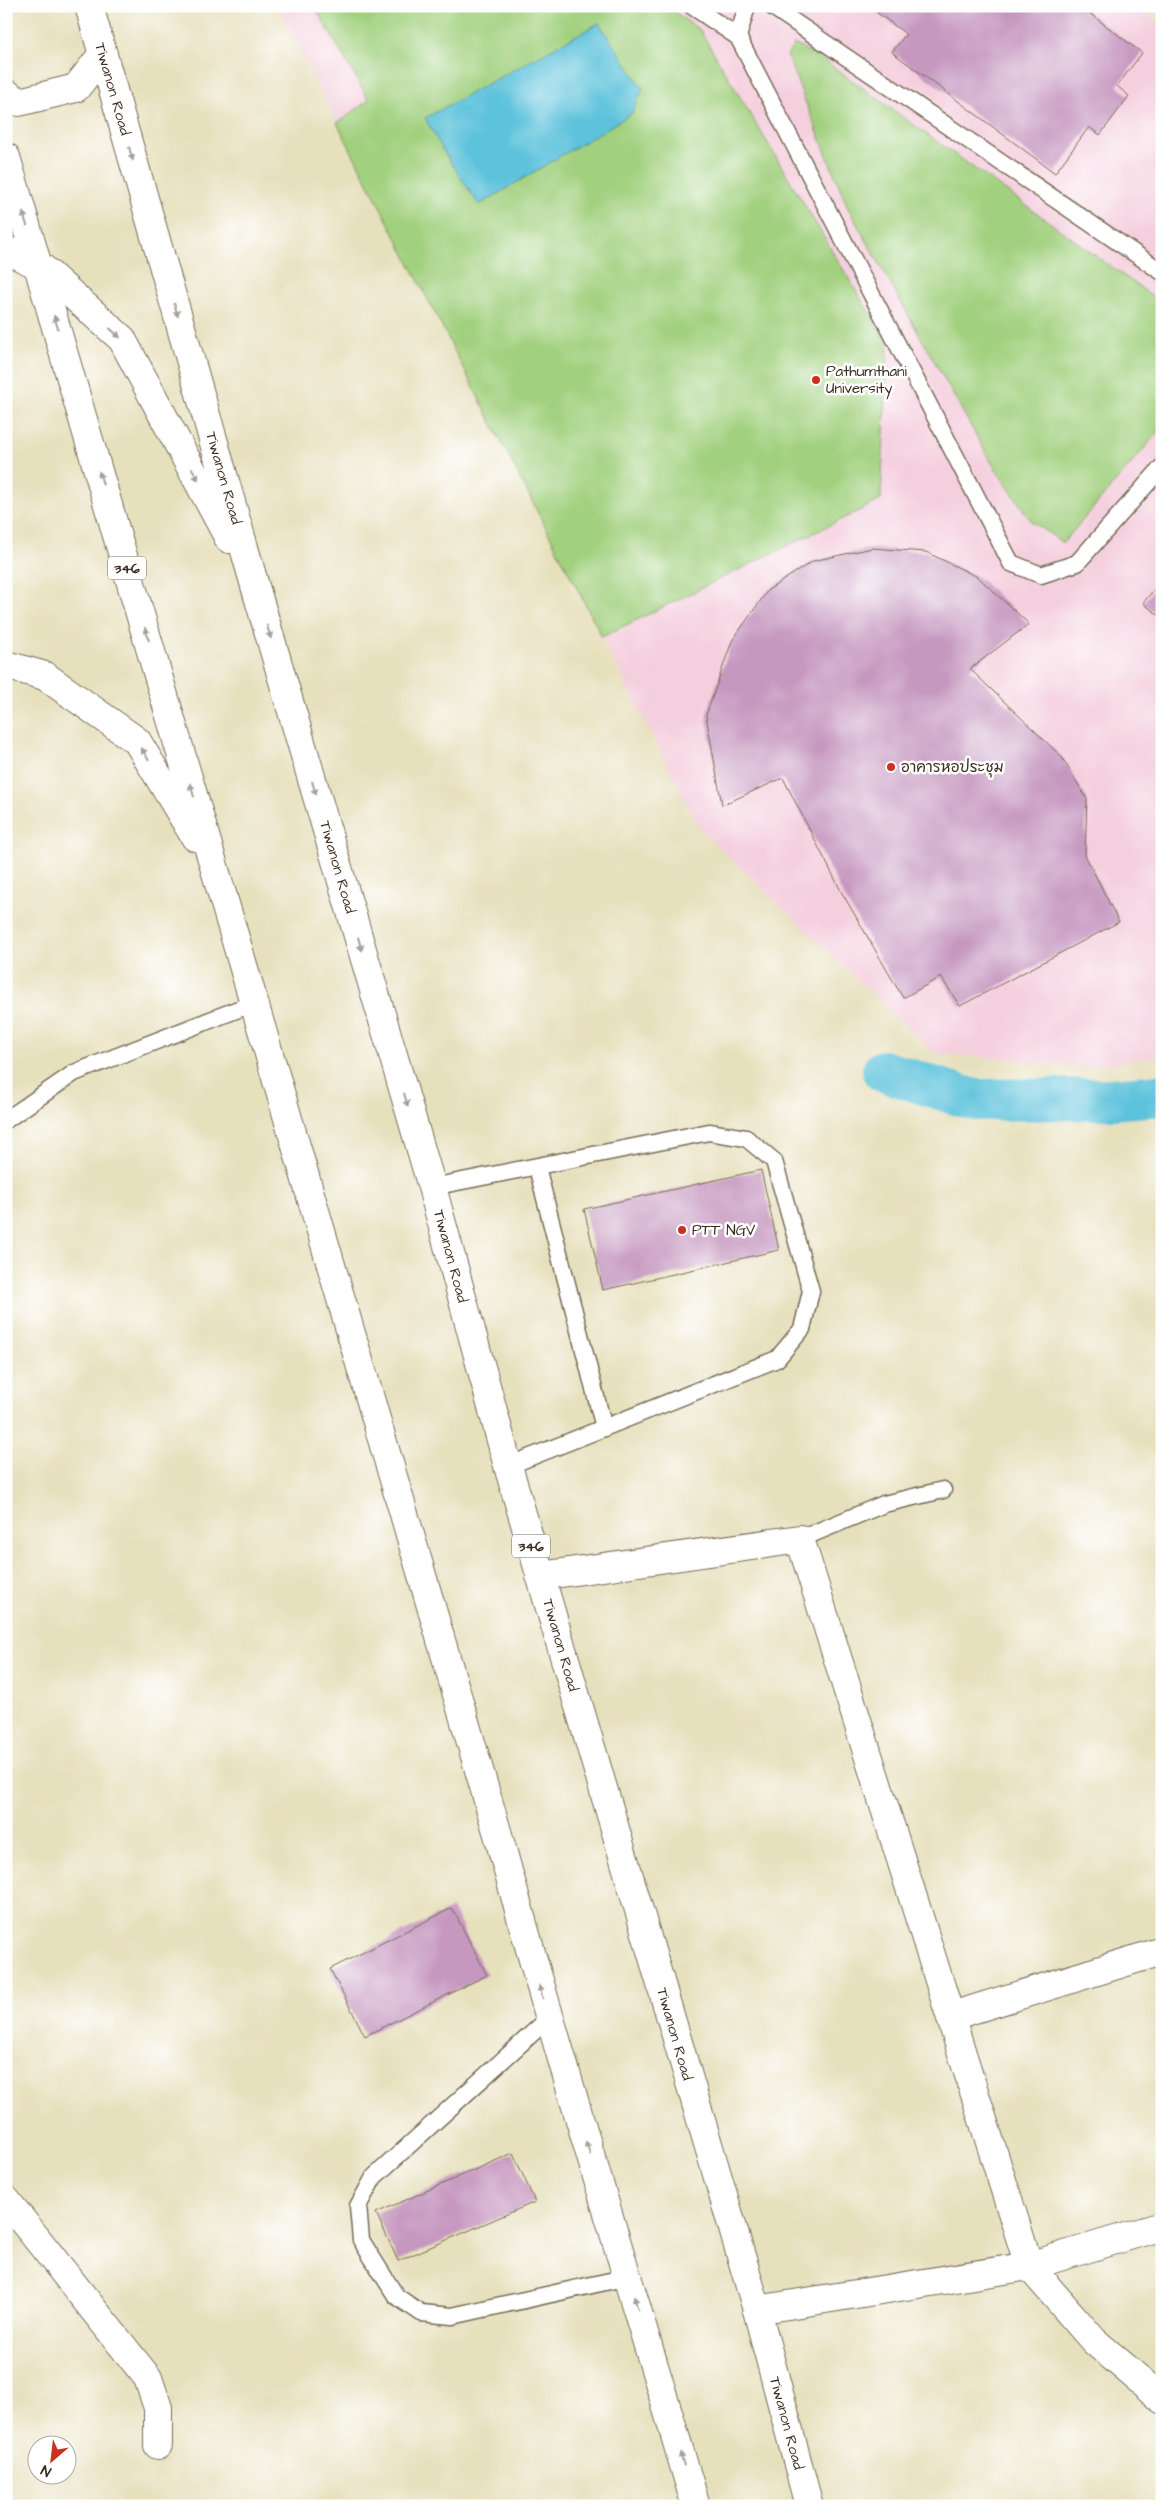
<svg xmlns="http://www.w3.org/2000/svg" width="1168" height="2512" font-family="'Architects Daughter','Playpen Sans Thai',sans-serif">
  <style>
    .built { fill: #f4cfdd }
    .green { fill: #a1d07e; stroke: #6e7d4e }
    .water { fill: #5dc2db; stroke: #4c767c }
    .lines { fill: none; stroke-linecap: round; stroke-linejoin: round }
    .canal { stroke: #5dc2db; stroke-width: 42 }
    .building { fill: #c698c0 }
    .lane-casing { stroke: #776a56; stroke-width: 19 }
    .street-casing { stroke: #776a56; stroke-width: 30 }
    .primary-casing { stroke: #776a56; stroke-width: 30 }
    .lane { stroke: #fff; stroke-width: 16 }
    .street { stroke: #fff; stroke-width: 28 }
    .primary { stroke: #fff; stroke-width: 28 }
    .oneway { fill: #a79f9a }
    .poi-dot { fill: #c8321e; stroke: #fff; stroke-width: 2 }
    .labels { text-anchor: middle; stroke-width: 5; stroke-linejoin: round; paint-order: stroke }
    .shield { fill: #fff; stroke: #766a62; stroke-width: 1 }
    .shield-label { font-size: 14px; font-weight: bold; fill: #3b2a1e }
    .street-label { font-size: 15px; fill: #3b2a1e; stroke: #fff }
    .poi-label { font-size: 15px; fill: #3b2a1e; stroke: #fff; text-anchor: start }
  </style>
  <rect width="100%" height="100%" fill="#fff"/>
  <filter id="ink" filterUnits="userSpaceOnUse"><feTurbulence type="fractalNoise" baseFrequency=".02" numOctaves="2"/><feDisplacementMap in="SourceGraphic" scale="10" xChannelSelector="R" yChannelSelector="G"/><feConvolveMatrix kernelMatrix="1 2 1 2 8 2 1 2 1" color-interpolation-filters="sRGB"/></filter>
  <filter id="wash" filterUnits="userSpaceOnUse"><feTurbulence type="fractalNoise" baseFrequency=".0096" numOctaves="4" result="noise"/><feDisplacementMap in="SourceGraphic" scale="20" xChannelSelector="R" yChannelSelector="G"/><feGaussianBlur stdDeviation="1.12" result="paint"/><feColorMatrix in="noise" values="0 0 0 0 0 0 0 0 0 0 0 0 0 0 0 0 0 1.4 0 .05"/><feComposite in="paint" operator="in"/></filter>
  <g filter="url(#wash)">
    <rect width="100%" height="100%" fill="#e7e0bd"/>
    <!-- built -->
    <path class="built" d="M277,6H1139L1162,27V1055L1091,1067L934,1053L700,829Z"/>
    <!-- green -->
    <g class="green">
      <path d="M314,6H666L700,30L888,344L881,500L602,637L337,123L369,100Z"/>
      <path d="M794,44L822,59L1162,303V428L1063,543L1031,521L991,462L848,208L787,56Z"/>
    </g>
    <!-- water -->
    <path class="water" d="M599,23L643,89L631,114L479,205L444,152L425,118Z"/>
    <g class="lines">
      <!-- canal -->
      <path class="canal" d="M883,1071L975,1100L1111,1099L1162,1095"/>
    </g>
    <g id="blocks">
      <!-- building -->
      <g class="building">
        <path d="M868,6H1080L1142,53L1117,86L1129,96L1100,135L1089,127L1055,173L892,52L906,34Z"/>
        <path d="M872,548L926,552L978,577L1029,624L970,669L1061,756L1087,799L1085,855L1119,922L960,1006L941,977L903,998L841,891L783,778L722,805L706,715L732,641L768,590L813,561Z"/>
        <path d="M1162,580V618L1143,603Z"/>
        <path d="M761,1170L779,1250L603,1290L584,1209Z"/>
        <path d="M452,1908L487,1975L365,2036L330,1969Z"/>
        <path d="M513,2153L535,2202L398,2261L376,2213Z"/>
      </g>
    </g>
  </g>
  <g filter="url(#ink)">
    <use href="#blocks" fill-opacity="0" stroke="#776a56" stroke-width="1"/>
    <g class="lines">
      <!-- lane casing -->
      <g class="lane-casing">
        <g id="lane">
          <path d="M692,6L738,37L1011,563L1041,575L1077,563L1162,467"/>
          <path d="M771,6L1162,272"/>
          <path d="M738,37L747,6"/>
          <path d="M6,1120L74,1073L254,1003"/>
          <path d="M537,1167L604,1428"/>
          <path d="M432,1187L709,1132L746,1138L774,1161L811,1291L802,1329L777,1359L508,1466"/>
          <path d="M800,1539L884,1504L943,1490"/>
          <path d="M548,2019L374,2177L358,2206L361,2240L396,2296L421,2313L452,2316L628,2277"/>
        </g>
      </g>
      <!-- street casing -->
      <g class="street-casing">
        <g id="street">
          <path d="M540,1576L800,1539L1029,2266L1094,2341L1162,2399"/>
          <path d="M952,2016L1162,1951"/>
          <path d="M6,2200L148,2378L158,2408V2445"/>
          <path d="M757,2310L1029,2266L1162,2226"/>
        </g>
      </g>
      <!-- primary casing -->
      <g class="primary-casing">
        <g id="primary">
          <path d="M89,6L255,586L432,1187L508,1466L757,2310L809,2506"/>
          <path d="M6,93L19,102L76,88L103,54"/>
          <path d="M6,157L499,1838C560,2062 630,2283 696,2506"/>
          <path d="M6,250L40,266L122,339L229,539"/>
          <path d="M6,665L45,676L137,741L195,837"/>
        </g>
      </g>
      <!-- lane -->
      <use href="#lane" class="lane"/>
      <!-- street -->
      <use href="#street" class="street"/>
      <!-- primary -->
      <use href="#primary" class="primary"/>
    </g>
    <!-- one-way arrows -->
    <defs><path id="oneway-solid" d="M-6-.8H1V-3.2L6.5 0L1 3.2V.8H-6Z" transform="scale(1.25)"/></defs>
    <g class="oneway">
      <use href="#oneway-solid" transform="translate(131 154) rotate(74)"/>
      <use href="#oneway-solid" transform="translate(25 219) rotate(-107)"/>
      <use href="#oneway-solid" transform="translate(176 310) rotate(74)"/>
      <use href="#oneway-solid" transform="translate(56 322) rotate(-106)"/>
      <use href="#oneway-solid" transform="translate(115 333) rotate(42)"/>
      <use href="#oneway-solid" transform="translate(195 474) rotate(62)"/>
      <use href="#oneway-solid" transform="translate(101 478) rotate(-106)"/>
      <use href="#oneway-solid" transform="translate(269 632) rotate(74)"/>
      <use href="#oneway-solid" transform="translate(147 634) rotate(-106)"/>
      <use href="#oneway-solid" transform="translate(145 754) rotate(-121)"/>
      <use href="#oneway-solid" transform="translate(314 788) rotate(74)"/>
      <use href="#oneway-solid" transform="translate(192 790) rotate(-106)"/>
      <use href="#oneway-solid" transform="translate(360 944) rotate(74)"/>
      <use href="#oneway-solid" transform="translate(406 1100) rotate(74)"/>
      <use href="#oneway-solid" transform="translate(541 1992) rotate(-105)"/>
      <use href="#oneway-solid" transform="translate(588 2148) rotate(-107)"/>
      <use href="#oneway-solid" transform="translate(636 2303) rotate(-106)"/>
      <use href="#oneway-solid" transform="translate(682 2459) rotate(-106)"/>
    </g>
  </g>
  <!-- markers -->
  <g class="poi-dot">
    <circle cx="816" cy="380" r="5"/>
    <circle cx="891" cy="767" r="5"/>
    <circle cx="682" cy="1230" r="5"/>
  </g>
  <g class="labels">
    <!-- shield labels -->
    <g class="shield">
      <rect x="108" y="556.5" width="38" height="23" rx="4"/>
      <rect x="512" y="1534.5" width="38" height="23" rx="4"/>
    </g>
    <g class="shield-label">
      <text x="127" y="573">346</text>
      <text x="531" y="1551">346</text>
    </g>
    <!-- street labels -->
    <g class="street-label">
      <text transform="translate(113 89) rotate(74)" y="5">Tiwanon Road</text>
      <text transform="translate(224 478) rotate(74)" y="5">Tiwanon Road</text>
      <text transform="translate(338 867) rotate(74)" y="5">Tiwanon Road</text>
      <text transform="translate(451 1256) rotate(75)" y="5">Tiwanon Road</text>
      <text transform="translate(561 1645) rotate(74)" y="5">Tiwanon Road</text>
      <text transform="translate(675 2034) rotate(74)" y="5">Tiwanon Road</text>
      <text transform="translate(787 2423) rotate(75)" y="5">Tiwanon Road</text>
    </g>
    <!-- poi labels -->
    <g class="poi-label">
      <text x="826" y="376">Pathumthani<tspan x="826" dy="17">University</tspan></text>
      <text x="901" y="772">อาคารหอประชุม</text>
      <text x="692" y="1235">PTT NGV</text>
    </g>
  </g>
  <!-- margin -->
  <rect width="1168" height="2512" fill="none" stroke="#fff" stroke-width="25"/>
  <!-- north arrow -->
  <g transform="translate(52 2460) rotate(208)"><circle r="24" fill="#ffffff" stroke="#b1aaa5"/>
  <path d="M0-4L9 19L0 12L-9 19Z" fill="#c8321e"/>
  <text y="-8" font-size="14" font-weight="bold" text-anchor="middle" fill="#3b2a1e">N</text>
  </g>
</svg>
